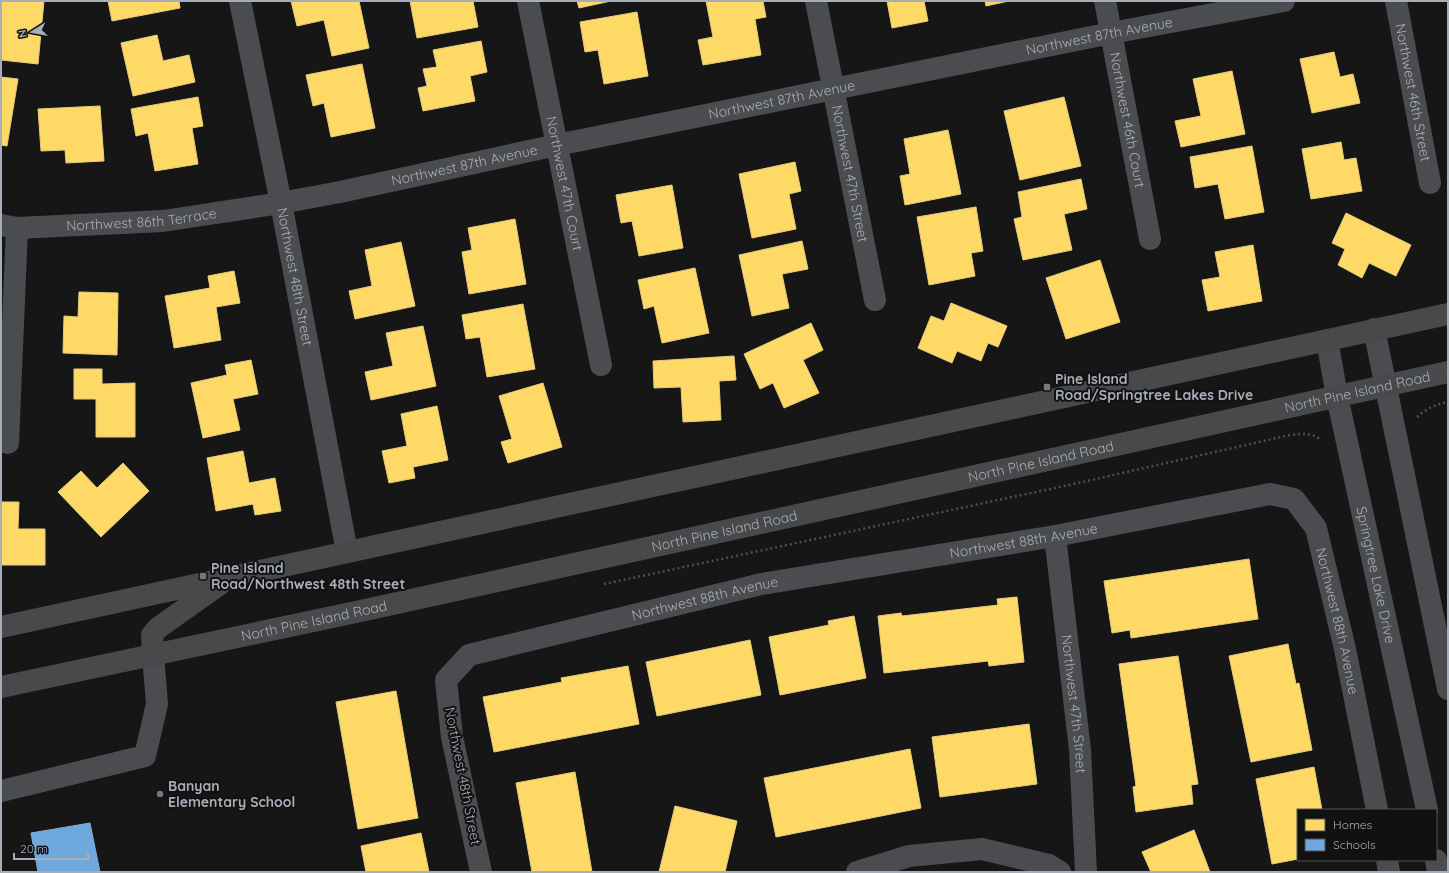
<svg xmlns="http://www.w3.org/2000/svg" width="1449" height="873" font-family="Quicksand,sans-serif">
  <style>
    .homes { fill: #ffd966; stroke: #e5cc7e }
    .schools { fill: #6fa8dc; stroke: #80aad1 }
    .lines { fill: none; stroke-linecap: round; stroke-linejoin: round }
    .path { stroke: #4c4e51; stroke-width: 2.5; stroke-dasharray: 2 3; stroke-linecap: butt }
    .minor { stroke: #4b4c4f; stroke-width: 22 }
    .major { stroke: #48494b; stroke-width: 22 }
    .poi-dot { fill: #75797f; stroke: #111112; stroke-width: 1.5 }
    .labels { text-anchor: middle; stroke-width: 4; stroke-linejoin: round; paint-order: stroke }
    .street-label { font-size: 14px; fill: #a8aeb7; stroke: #111112 }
    .poi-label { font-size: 14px; font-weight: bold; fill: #a8aeb7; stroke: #111112; text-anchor: start }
  </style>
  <rect width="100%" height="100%" fill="#161617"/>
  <!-- homes -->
  <g class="homes">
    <path d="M1,1H44L38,64L1,60Z"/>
    <path d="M108,1H179L180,8L112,21Z"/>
    <path d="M291,1H359L369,48L332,56L324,20L297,26Z"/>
    <path d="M410,1H473L478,27L417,38Z"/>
    <path d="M577,1H611L579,8Z"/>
    <path d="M706,1H763L766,17L755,19L761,55L703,65L698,40L713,37Z"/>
    <path d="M887,1H924L928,21L892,28Z"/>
    <path d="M985,1H1009L986,6Z"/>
    <path d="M637,12L648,76L604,84L598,50L585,52L580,22Z"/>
    <path d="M157,35L163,61L189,55L195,82L133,96L121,43Z"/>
    <path d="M481,41L487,72L470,76L475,101L423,111L418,88L427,86L423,69L437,67L433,50Z"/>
    <path d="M1334,52L1340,77L1353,74L1360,103L1312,113L1300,59Z"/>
    <path d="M362,64L375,128L331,137L324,103L313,106L306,75Z"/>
    <path d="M1232,71L1245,134L1181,147L1175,121L1201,116L1193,79Z"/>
    <path d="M1,77L18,79L7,146L1,145Z"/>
    <path d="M198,97L203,126L192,128L198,164L155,171L148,133L136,136L131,109Z"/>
    <path d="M1064,97L1081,166L1020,180L1004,111Z"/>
    <path d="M100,106L104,161L66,163L65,150L41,151L38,109Z"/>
    <path d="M948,130L961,194L905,205L900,176L910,174L904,139Z"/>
    <path d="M1341,142L1344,160L1356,158L1362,191L1311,199L1302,149Z"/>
    <path d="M1252,146L1264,212L1225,219L1218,184L1195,188L1190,157Z"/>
    <path d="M795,162L801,191L789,194L796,229L752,238L739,174Z"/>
    <path d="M1081,179L1087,209L1064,214L1072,250L1023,260L1014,219L1022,217L1018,192Z"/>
    <path d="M672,185L683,248L639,256L632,221L621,223L616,195Z"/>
    <path d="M976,207L983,251L971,253L975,276L929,285L917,217Z"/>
    <path d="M1346,213L1411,245L1396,276L1369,263L1362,278L1338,265L1345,249L1332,243Z"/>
    <path d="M515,219L526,284L469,294L462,252L472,250L468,228Z"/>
    <path d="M802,241L808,269L782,274L789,308L752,316L739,255Z"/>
    <path d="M401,242L415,306L355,319L349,291L372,286L365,250Z"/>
    <path d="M1253,245L1262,301L1208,311L1202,280L1220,277L1215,252Z"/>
    <path d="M1100,260L1120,322L1066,339L1046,278Z"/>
    <path d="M695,268L709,333L662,343L654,306L644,309L638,280Z"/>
    <path d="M234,271L240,303L216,307L221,340L174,348L165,296L210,288L208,276Z"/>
    <path d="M79,292L118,293L117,355L63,353L64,316L78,317Z"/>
    <path d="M951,303L1007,326L998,347L988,343L981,361L957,351L952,363L918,348L931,316L944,321Z"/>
    <path d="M523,304L535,369L487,377L480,337L466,339L462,315Z"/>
    <path d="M811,323L823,350L803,360L819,393L784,408L773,383L760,389L744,354Z"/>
    <path d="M423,326L436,386L371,400L365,372L393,366L386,333Z"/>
    <path d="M734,356L736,380L719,381L721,420L683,422L681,387L654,388L653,361Z"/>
    <path d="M251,360L258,394L233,399L240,430L203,438L191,383L227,375L225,365Z"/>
    <path d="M74,369H102V384L135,383V437H96V399H74Z"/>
    <path d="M543,383L562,447L508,463L501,442L512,439L499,396Z"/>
    <path d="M437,406L448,460L413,467L415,478L389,483L382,451L407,446L401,414Z"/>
    <path d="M243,451L249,483L275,478L281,511L255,515L253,504L216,511L207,458Z"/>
    <path d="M123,463L149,491L101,537L58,492L81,471L97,488Z"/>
    <path d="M1,502H19L18,529H45V565H1Z"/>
    <path d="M1249,559L1258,619L1131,638L1130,630L1112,633L1104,581Z"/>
    <path d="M1017,597L1024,662L989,666L988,661L884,673L878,616L901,613L902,616L998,605L997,599Z"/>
    <path d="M854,616L866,678L780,695L769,637L829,625L828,621Z"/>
    <path d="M750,640L761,695L657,716L646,662Z"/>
    <path d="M1288,644L1296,684L1299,683L1312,750L1251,762L1229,656Z"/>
    <path d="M1178,656L1198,784L1191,785L1193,804L1136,812L1133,787L1136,786L1119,664Z"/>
    <path d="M628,666L639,724L494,752L483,697L562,682L561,678Z"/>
    <path d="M396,691L418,818L358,829L336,702Z"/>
    <path d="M1029,724L1037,784L940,797L932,737Z"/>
    <path d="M910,749L921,808L776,837L764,778Z"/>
    <path d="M1314,767L1322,810H1298V859L1272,864L1256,779Z"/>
    <path d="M575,772L592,872H532L516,783Z"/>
    <path d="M675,806L737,821L725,872H659Z"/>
    <path d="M1194,830L1210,872H1151L1142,852Z"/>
    <path d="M421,833L429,872H366L361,846Z"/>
  </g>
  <!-- schools -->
  <path class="schools" d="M90,823L100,872H38L31,833Z"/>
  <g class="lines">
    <!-- path -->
    <g class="path">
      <path d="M1417,417C1426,409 1436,404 1448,402"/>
      <path d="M604,584L1078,483L1290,435C1301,434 1312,432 1321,440"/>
    </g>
    <!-- minor -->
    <g class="minor">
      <path id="s1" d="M240,1L281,203L347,552"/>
      <path id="s2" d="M528,1L601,365"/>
      <path id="s3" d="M816,1L875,300"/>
      <path id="s4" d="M1105,1L1150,239"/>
      <path id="s5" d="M1396,1L1430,183"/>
      <path id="s6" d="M1,225L17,228L163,221L281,203L340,192L557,145L1111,33L1284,1"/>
      <path d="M1374,329L1448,689"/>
      <path id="s7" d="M1327,340L1337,396L1427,810"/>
      <path d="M8,443L17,228"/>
      <path id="s8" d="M1055,536L1080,750L1086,872"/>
      <path d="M1,791L145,756L157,704L153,655"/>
      <path d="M1387,860L1389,872"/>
      <path d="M1436,860L1438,872"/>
      <path id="s9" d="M481,872L452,737L446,680L469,655L762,584L1055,536L1270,494L1294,499L1316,528L1345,649L1377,810"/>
      <path d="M857,872L909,856L982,849L1049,865L1060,872"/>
    </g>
    <!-- major -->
    <g class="major">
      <path d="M1,627L1448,314"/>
      <path d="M153,655L152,635L158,628L220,584"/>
      <path id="s10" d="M1,687L356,612L1448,372"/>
    </g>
  </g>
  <!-- markers -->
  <g class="poi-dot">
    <rect x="1043" y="383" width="8" height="8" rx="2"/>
    <rect x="199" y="572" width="8" height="8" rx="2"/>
    <circle cx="160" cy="794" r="4"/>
  </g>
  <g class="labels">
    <!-- street labels -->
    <g class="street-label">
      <text dy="5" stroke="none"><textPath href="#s6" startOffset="1117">Northwest 87th Avenue</textPath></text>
      <text dy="5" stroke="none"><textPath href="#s5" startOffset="93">Northwest 46th Street</textPath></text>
      <text dy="5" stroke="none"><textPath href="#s6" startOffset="793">Northwest 87th Avenue</textPath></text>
      <text dy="5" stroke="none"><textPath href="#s4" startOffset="121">Northwest 46th Court</textPath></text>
      <text dy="5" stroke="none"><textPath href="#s6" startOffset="469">Northwest 87th Avenue</textPath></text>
      <text dy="5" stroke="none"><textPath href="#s3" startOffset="176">Northwest 47th Street</textPath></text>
      <text dy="5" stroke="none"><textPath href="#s2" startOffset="186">Northwest 47th Court</textPath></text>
      <text dy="5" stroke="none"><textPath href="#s6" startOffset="141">Northwest 86th Terrace</textPath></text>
      <text dy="5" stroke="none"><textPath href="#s1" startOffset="281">Northwest 48th Street</textPath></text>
      <text dy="5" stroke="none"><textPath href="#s10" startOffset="1388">North Pine Island Road</textPath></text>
      <text dy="5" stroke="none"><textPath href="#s10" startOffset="1064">North Pine Island Road</textPath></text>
      <text dy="5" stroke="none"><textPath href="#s10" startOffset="740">North Pine Island Road</textPath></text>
      <text dy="5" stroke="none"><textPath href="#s9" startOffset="796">Northwest 88th Avenue</textPath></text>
      <text dy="5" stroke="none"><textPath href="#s7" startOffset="240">Springtree Lake Drive</textPath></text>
      <text dy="5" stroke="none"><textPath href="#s9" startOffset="472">Northwest 88th Avenue</textPath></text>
      <text dy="5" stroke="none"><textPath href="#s10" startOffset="320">North Pine Island Road</textPath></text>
      <text dy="5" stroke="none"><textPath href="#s9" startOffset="1203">Northwest 88th Avenue</textPath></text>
      <text dy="5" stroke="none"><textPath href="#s8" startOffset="169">Northwest 47th Street</textPath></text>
      <text transform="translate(463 776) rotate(79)" y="5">Northwest 48th Street</text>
    </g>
    <!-- poi labels -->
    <g class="poi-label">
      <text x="1055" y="384">Pine Island<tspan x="1055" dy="16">Road/Springtree Lakes Drive</tspan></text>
      <text x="211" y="573">Pine Island<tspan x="211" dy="16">Road/Northwest 48th Street</tspan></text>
      <text x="168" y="791">Banyan<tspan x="168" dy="16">Elementary School</tspan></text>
    </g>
  </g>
  <!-- border -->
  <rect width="1449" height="873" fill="none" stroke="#a8aeb7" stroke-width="4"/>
  <!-- legend -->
  <rect x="1297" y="809" width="140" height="52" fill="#111112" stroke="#4d5054"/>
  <rect x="1305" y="819" width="20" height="12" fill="#ffd966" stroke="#4d5054"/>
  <text x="1333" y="829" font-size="12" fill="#a8aeb7">Homes</text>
  <rect x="1305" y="839" width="20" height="12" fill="#6fa8dc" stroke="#4d5054"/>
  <text x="1333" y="849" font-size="12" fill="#a8aeb7">Schools</text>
  <!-- north arrow -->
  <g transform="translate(32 32) rotate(259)" stroke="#111112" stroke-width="3" paint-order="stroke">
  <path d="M0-3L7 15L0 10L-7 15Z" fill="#a8aeb7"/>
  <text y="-6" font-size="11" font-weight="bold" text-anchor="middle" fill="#a8aeb7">N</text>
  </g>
  <!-- scale -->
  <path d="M14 853v6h74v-6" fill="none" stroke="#a8aeb7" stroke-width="2"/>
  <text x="20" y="853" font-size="12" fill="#a8aeb7" stroke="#111112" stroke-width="3" paint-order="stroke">20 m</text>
</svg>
